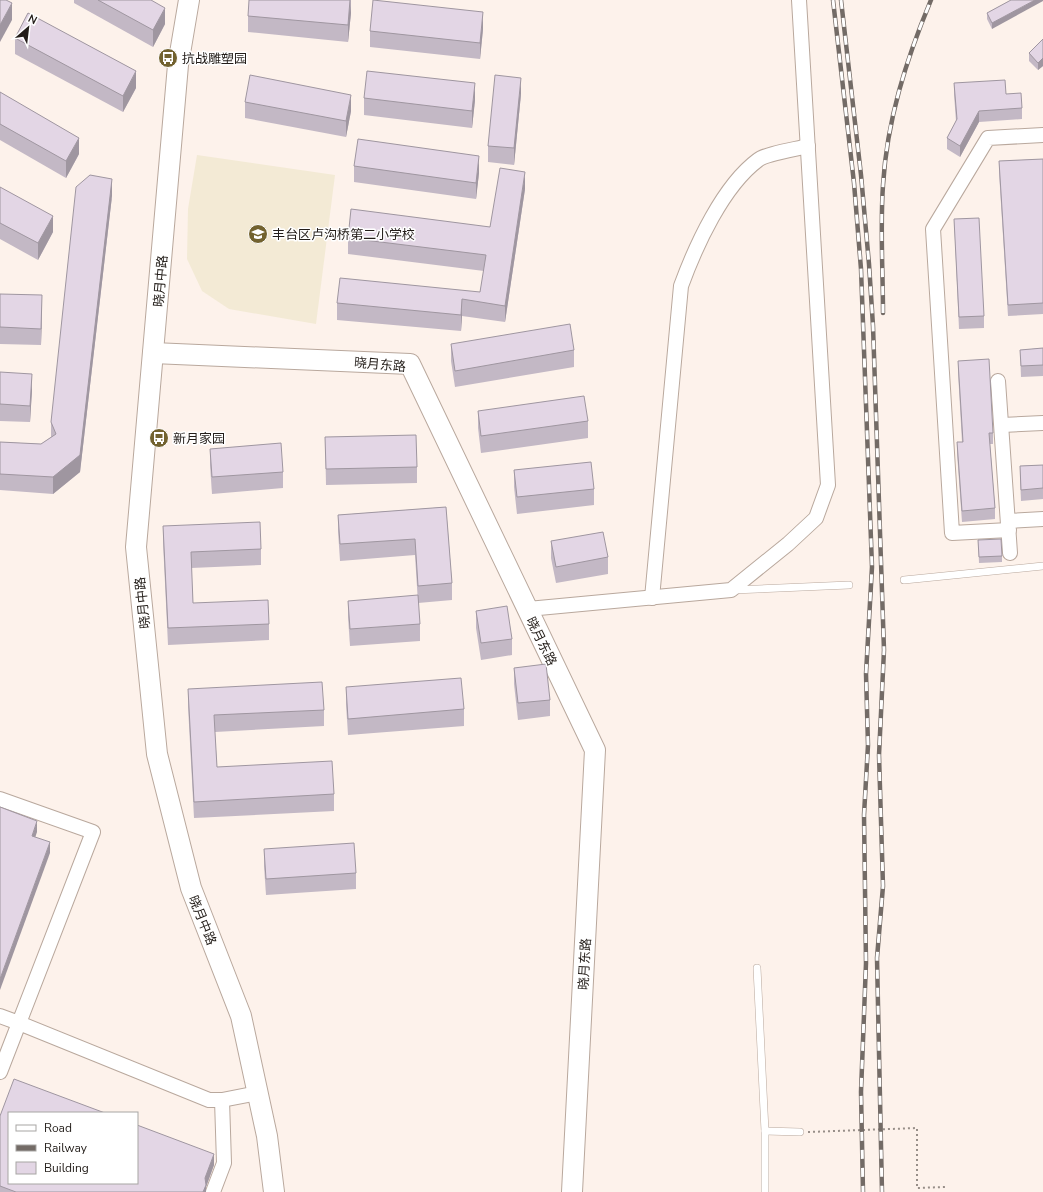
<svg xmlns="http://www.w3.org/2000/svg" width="1043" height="1192" font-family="'Nunito Sans','Noto Sans SC',sans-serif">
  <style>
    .education { fill: #f3ead5 }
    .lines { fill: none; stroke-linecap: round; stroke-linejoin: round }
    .lane-casing { stroke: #b9a89d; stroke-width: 8 }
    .street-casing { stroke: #b9a89d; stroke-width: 16 }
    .secondary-casing { stroke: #b9a89d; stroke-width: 22 }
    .path { stroke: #978e88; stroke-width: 2; stroke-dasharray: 2 3; stroke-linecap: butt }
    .lane { stroke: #fff; stroke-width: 7 }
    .street { stroke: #fff; stroke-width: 14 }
    .secondary { stroke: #fff; stroke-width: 20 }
    .rail-casing { stroke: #736b66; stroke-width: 4.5 }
    .rail { stroke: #fff; stroke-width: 3; stroke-dasharray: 9; stroke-linecap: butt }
    .wall { fill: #c3b8c5 }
    .shaded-wall { fill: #9f96a0 }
    .building { fill: #e3d6e5; stroke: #9f96a0 }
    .labels { text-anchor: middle; stroke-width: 3; stroke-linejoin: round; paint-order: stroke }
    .poi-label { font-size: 13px; fill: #231d19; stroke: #fff; text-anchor: start }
    .street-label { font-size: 13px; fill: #231d19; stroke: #fff }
  </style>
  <rect width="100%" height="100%" fill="#fdf2eb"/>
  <!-- education -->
  <path class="education" d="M197,155L335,175L316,324L229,309L202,291L187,259L188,209Z"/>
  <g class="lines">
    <!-- lane casing -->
    <g class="lane-casing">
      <g id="lane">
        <path d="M904,580L1043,566"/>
        <path d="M733,590L849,585"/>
        <path d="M757,968L765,1131V1192"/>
        <path d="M765,1131L800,1132"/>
      </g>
    </g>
    <!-- street casing -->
    <g class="street-casing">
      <g id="street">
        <path d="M998,381L1010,553"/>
        <path d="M1002,425L1043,423"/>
        <path d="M1008,521L1043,519"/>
        <path d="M1009,530L952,533L933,229L988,138L1043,135"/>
        <path d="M652,598L681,286C696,245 723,186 758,160C765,154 797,149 808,146"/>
        <path d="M528,609L731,590L788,544L816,518L828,485L799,0"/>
        <path d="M0,799L93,832L19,1023L0,1016"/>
        <path d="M0,1072L19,1023L209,1100H222"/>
        <path d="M213,1192L224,1163L222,1100L258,1093"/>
      </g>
    </g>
    <!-- secondary casing -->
    <g class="secondary-casing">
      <g id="secondary">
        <path d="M189,0L178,65L136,547L157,754L191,888L241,1016L267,1136L274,1192"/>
        <path d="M153,353L410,364L595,750L572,1192"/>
      </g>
    </g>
    <!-- path -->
    <path class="path" d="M808,1132L917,1128V1188L945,1187"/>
    <!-- lane -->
    <use href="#lane" class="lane"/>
    <!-- street -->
    <use href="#street" class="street"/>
    <!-- secondary -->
    <use href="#secondary" class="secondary"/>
    <!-- rail casing -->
    <g class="rail-casing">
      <g id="rail">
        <path d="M833,0L854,183L861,269L872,567L866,674L868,745L864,815L866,963L861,1092L863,1192"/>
        <path d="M841,0L861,175L869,264L873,326L884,650L879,755L883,886L877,958L882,1192"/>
        <path d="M883,313C883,271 880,228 883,185C887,120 906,60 931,0"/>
      </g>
    </g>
    <!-- rail -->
    <use href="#rail" class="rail"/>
  </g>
  <!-- wall -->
  <g class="wall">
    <path d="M74,0H151L165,24L153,47L74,3Z"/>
    <path d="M351,0V13L348,42L248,32V16Z"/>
    <path d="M1011,0L992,29L987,19V13Z"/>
    <path d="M483,29L480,59L370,47V31Z"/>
    <path d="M15,38L136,88L123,112L15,54Z"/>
    <path d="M1043,39V66L1038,70L1029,61V53Z"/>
    <path d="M954,83L1006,94L1022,108V119L979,122L960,157L947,149V138L956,121L954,94Z"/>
    <path d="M0,92L79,154L66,178L0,140Z"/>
    <path d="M521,94L514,165L488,162V146Z"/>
    <path d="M364,98L475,100L472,128L364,115Z"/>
    <path d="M245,102L351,111L346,137L245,118Z"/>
    <path d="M1043,159V314L1008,316L999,172V161Z"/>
    <path d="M354,166L479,173L476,199L354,182Z"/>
    <path d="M0,187L53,232L38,260L0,239Z"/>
    <path d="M525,189L505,322L462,316L461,331L337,320V303L480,292L484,271L348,254V238L490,227Z"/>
    <path d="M112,196L80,472L53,494L0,490V442L41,444L51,437V422Z"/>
    <path d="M954,219L984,316V328L959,329Z"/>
    <path d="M0,294L42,312L41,345L0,344Z"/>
    <path d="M451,344L574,350V367L455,387L451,361Z"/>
    <path d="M1043,348V376L1021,377L1020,350Z"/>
    <path d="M958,361L993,433V444H990L995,508V519L962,522L957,453V442H962L958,372Z"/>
    <path d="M0,372L32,390L30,422L0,421Z"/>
    <path d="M478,411L588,421V438L481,453L478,428Z"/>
    <path d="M325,437L417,467V483L326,485Z"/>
    <path d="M210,449L283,472V488L212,494L210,465Z"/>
    <path d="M1043,465V499L1021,501L1020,478V466Z"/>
    <path d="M514,470L594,489V505L517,514L514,487Z"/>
    <path d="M446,507L452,583V600L418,603L415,555L340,561L338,531V515Z"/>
    <path d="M163,526L261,549V565L191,568L193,603L269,624V640L168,645L163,542Z"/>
    <path d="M978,540L1002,556V562L979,563Z"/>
    <path d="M551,541L608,557V574L556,583L551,558Z"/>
    <path d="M348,601L420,624V641L350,646L348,617Z"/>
    <path d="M476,611L512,639V655L481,660L476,628Z"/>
    <path d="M514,668L550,700V716L518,720L514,684Z"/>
    <path d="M346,687L464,709V726L348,735L346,704Z"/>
    <path d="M188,689L324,710V726L215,732L217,767L334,794V811L194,818L188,706Z"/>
    <path d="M264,849L356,873V889L266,895L264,866Z"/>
    <path d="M0,1116L214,1165L206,1187V1192H0Z"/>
  </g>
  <!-- shaded-wall -->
  <g class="shaded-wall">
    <path d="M350,0L351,13L348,42V25Z"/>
    <path d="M1035,0H1043V1L992,29V23Z"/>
    <path d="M12,3V20L0,42V25Z"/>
    <path d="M165,8V24L153,47V30Z"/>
    <path d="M483,12V29L480,59V43Z"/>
    <path d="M1043,58V66L1038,70V63Z"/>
    <path d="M136,71V88L123,112V96Z"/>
    <path d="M521,78V94L514,165V148Z"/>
    <path d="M475,83V100L472,128V111Z"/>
    <path d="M351,95V111L346,137V121Z"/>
    <path d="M979,111V122L960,157V146Z"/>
    <path d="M79,138V154L66,178V161Z"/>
    <path d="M479,156V173L476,199V183Z"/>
    <path d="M525,172V189L505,322V306Z"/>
    <path d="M112,179V196L80,472L53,494V477Z"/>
    <path d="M53,216V232L38,260V243Z"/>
    <path d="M42,295V312L41,345V329Z"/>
    <path d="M462,299V316L461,331V315Z"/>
    <path d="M32,374V390L30,422V406Z"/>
    <path d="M37,821V832L32,847V836Z"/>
    <path d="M50,842V853L0,990V979Z"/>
    <path d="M214,1154V1165L206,1187V1192H203L205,1178Z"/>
  </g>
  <!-- building -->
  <g class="building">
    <path d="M0,0H6L12,3L0,25Z"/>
    <path d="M98,0H151L165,8L153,30Z"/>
    <path d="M249,0H350L348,25L248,16Z"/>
    <path d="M373,0L483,12L480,43L370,31Z"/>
    <path d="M1011,0H1035L992,23L987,13Z"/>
    <path d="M28,13L136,71L123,96L15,38Z"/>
    <path d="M1043,39V58L1038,63L1029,53Z"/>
    <path d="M367,71L475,83L472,111L364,98Z"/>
    <path d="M250,75L351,95L346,121L245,102Z"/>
    <path d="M495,75L521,78L514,148L488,146Z"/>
    <path d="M1005,80L1006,94L1021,93L1022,108L979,111L960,146L947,138L957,119L954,83Z"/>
    <path d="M0,92L79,138L66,161L0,124Z"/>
    <path d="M358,139L479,156L476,183L354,166Z"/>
    <path d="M1043,159V303L1008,305L999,161Z"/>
    <path d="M500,168L525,172L505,306L462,299L461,315L337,303L340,278L480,292L486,255L348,238L351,209L490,227Z"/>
    <path d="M90,175L112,179L80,455L53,477L0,474V442L41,444L56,434L51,422L76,187Z"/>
    <path d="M0,187L53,216L38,243L0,223Z"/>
    <path d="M979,218L984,316L959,317L954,219Z"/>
    <path d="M0,294L42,295L41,329L0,327Z"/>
    <path d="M570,324L574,350L455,371L451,344Z"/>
    <path d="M1043,348V365L1021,366L1020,350Z"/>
    <path d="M989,359L993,433H989L995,508L962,511L957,442H963L958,361Z"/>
    <path d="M0,372L32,374L30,406L0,404Z"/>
    <path d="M584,396L588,421L481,436L478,411Z"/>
    <path d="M416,435L417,467L326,469L325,437Z"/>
    <path d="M281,443L283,472L212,477L210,449Z"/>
    <path d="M591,462L594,489L517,497L514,470Z"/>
    <path d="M1043,465V488L1021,490L1020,466Z"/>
    <path d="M446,507L452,583L418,586L415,539L340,544L338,515Z"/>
    <path d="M260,522L261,549L191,552L193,603L268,600L269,624L168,628L163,526Z"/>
    <path d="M603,532L608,557L556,567L551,541Z"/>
    <path d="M1001,539L1002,556L979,557L978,540Z"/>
    <path d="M418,595L420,624L350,629L348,601Z"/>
    <path d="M507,606L512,639L481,643L476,611Z"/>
    <path d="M546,664L550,700L518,703L514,668Z"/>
    <path d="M461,678L464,709L348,719L346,687Z"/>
    <path d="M322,682L324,710L214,715L217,767L332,761L334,794L194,802L188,689Z"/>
    <path d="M0,807L37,821L32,836L50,842L0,979Z"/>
    <path d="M354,843L356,873L266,879L264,849Z"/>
    <path d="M14,1079L105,1113H9V1183H137V1125L214,1154L205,1178L206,1185L203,1192H16L0,1186V1116Z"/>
  </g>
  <!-- icons -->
  <defs>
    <g id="bus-disc" transform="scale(1)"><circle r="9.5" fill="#72622f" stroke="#fff"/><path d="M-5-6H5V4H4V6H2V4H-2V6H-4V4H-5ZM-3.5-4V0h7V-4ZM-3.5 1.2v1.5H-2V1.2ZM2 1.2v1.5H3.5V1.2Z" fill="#fff"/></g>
    <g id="school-disc" transform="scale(1)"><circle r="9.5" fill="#72622f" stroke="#fff"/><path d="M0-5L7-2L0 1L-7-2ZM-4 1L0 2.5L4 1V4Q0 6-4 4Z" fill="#fff"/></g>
  </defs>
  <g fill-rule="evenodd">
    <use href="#bus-disc" x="168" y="58"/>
    <use href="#school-disc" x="258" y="234"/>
    <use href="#bus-disc" x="159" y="438"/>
  </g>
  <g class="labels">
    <!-- poi labels -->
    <g class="poi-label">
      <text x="182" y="63">抗战雕塑园</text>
      <text x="272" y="239">丰台区卢沟桥第二小学校</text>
      <text x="173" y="443">新月家园</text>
    </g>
    <!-- street labels -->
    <g class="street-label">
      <text transform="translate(160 281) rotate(-85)" y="5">晓月中路</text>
      <text transform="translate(380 364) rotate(5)" y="5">晓月东路</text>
      <text transform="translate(142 603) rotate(-96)" y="5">晓月中路</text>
      <text transform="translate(542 641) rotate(64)" y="5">晓月东路</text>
      <text transform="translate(203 920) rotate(68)" y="5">晓月中路</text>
      <text transform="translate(584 964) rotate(-87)" y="5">晓月东路</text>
    </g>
  </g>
  <!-- legend -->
  <rect x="8" y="1112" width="130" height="72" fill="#ffffff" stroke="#a7a5a3"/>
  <rect x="16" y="1125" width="20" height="6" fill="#ffffff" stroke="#a7a5a3"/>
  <text x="44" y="1132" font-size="12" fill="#231d19">Road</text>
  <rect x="16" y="1145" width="20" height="6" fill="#736b66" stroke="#a7a5a3"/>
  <text x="44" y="1152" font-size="12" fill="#231d19">Railway</text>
  <rect x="16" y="1162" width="20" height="12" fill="#e3d6e5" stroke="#a7a5a3"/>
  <text x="44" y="1172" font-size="12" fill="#231d19">Building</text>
  <!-- north arrow -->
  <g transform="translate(28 28) rotate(28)" stroke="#ffffff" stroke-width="3" paint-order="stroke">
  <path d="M0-3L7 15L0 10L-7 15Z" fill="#231d19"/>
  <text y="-6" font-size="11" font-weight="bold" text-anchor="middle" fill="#231d19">N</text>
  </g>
</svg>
